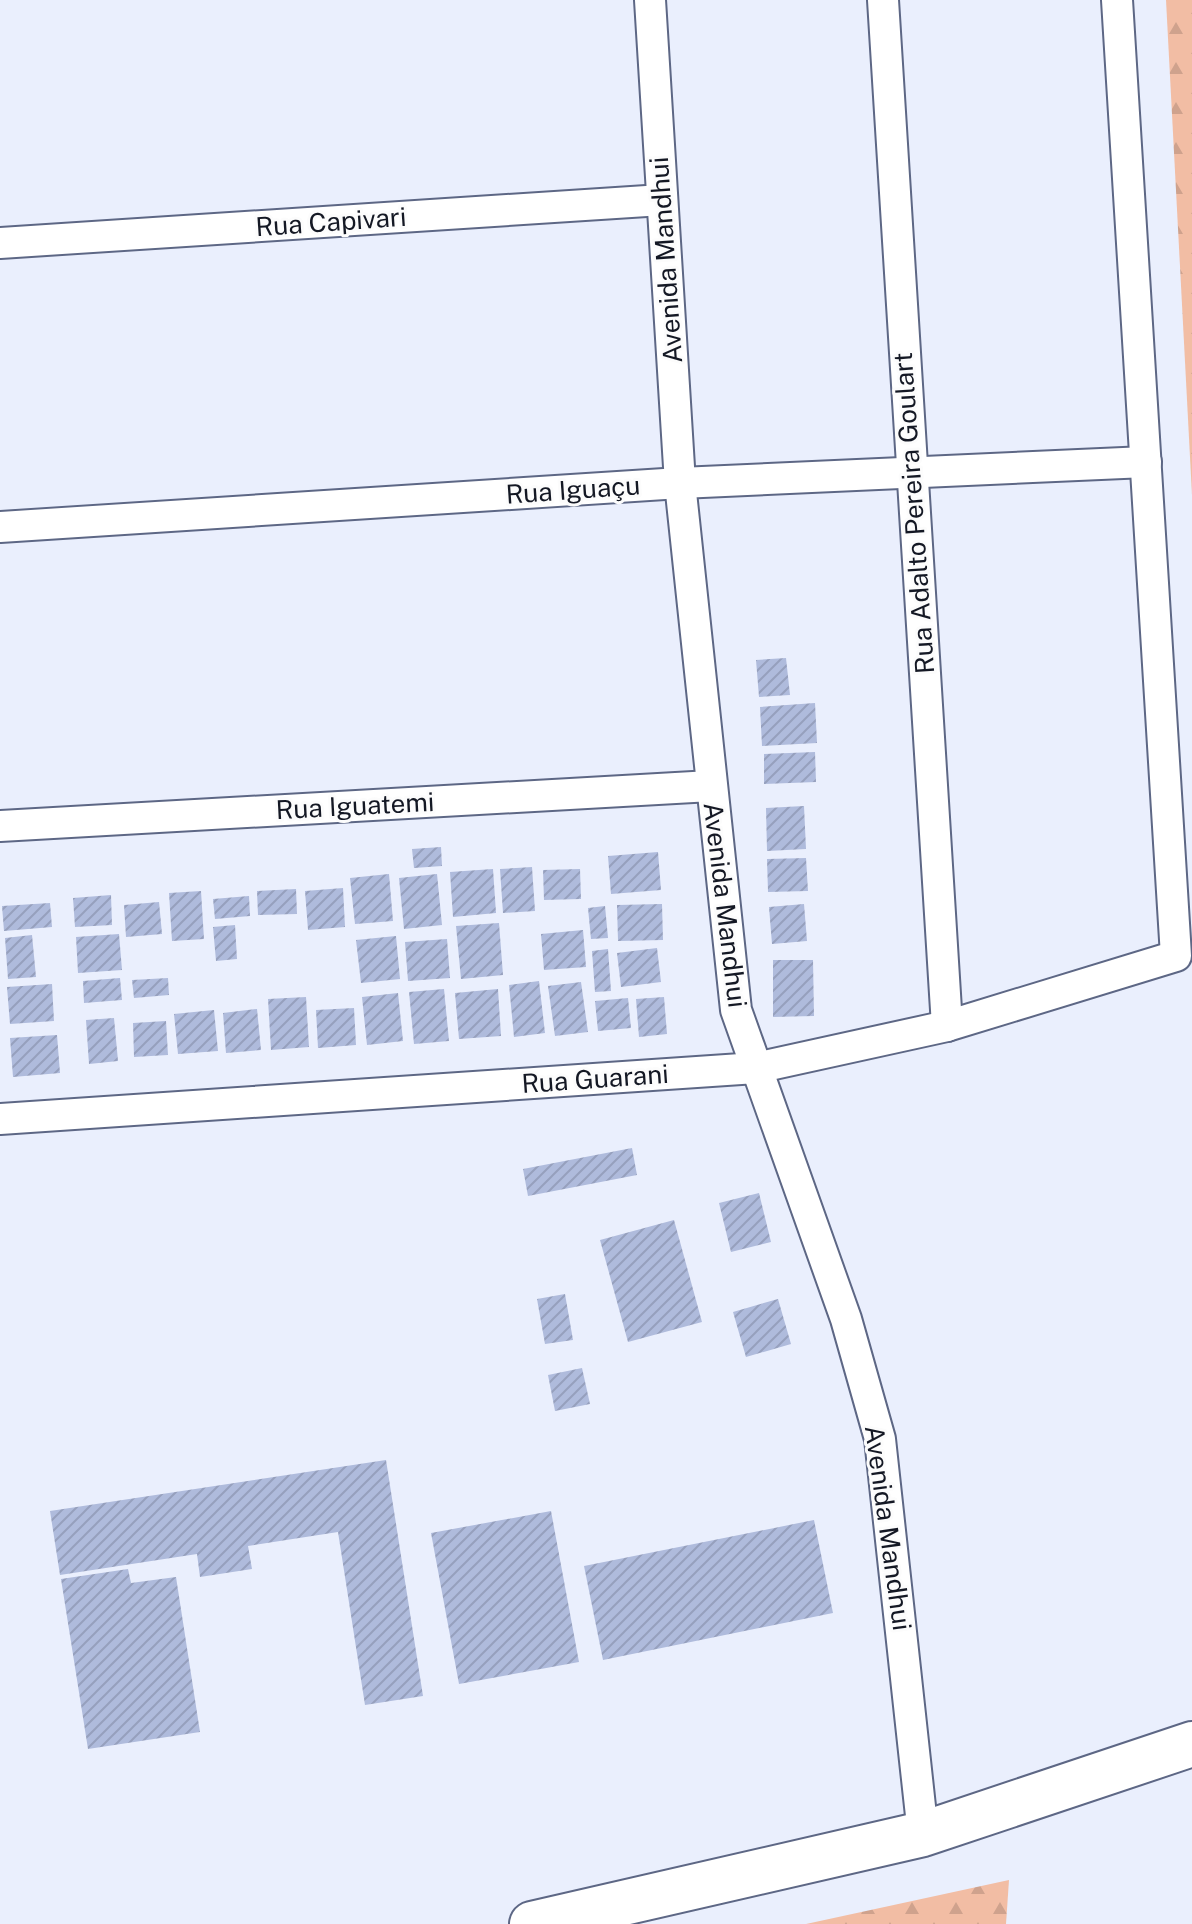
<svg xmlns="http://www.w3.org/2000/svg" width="1192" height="1924" font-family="'Public Sans',sans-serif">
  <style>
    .forest { fill: url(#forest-firs) }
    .building { fill: url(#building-hatch) }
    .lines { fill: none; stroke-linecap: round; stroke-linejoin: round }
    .minor-casing { stroke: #5d6785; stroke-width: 34 }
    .highway-casing { stroke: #5d6785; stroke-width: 48 }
    .minor { stroke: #fff; stroke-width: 30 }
    .highway { stroke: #fff; stroke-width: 44 }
    .labels { text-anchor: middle; stroke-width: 6; stroke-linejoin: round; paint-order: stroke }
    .street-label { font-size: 26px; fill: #141824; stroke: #fcfcfc }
  </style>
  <defs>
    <pattern id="forest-firs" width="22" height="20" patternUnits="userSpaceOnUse" patternTransform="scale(2)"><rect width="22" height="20" fill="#f2bda4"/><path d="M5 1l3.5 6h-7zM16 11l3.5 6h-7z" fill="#cfa28d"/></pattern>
    <pattern id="building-hatch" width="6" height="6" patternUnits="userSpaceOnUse" patternTransform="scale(2)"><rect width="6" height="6" fill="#afbbdc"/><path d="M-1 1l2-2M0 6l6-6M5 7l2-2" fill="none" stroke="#96a0bd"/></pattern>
  </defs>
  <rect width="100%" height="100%" fill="#eaeffd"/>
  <!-- forest -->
  <g class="forest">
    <path d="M1166,0H1192V495Z"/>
    <path d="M1009,1880L1006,1924H806Z"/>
  </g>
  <!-- building -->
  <g class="building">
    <path d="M786,658L790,695L759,697L756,660Z"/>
    <path d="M815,703L817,743L762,746L760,707Z"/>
    <path d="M815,752L816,782L764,784V754Z"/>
    <path d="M804,806L806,849L767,851L766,808Z"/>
    <path d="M441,847L442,866L414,868L412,849Z"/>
    <path d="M658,852L661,890L611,894L608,856Z"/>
    <path d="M806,858L808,891L768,892L767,859Z"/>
    <path d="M532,867L535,911L503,913L500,869Z"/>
    <path d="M493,869L496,913L453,917L450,872Z"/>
    <path d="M580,869L581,899L544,900L543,870Z"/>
    <path d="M389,874L393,921L355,924L350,878Z"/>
    <path d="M437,874L442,925L404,929L399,878Z"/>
    <path d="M343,888L345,927L308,930L305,891Z"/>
    <path d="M296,889L297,914L258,915L257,891Z"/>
    <path d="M201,891L204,939L172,941L169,893Z"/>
    <path d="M111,895L112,925L75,927L73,898Z"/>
    <path d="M249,896L250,916L215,919L213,899Z"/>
    <path d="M159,902L162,934L126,937L124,905Z"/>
    <path d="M50,903L52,927L4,931L2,906Z"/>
    <path d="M662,904L663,940L618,941L617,905Z"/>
    <path d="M804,904L807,941L772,944L769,907Z"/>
    <path d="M605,906L608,938L591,939L588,908Z"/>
    <path d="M499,923L503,975L461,979L456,926Z"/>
    <path d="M235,925L237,959L216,961L213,927Z"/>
    <path d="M583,930L586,967L544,970L541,934Z"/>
    <path d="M119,934L122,970L78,973L76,937Z"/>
    <path d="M32,935L36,977L8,979L5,938Z"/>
    <path d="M396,936L400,979L361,983L356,940Z"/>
    <path d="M447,939L450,978L408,981L405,942Z"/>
    <path d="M657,948L661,982L621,987L617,953Z"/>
    <path d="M608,949L611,991L595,992L592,951Z"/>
    <path d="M773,960H813L814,1016L773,1017Z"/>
    <path d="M120,978L122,1000L84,1003L83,981Z"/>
    <path d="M168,978L169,995L134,998L132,980Z"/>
    <path d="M539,981L545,1033L514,1037L509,985Z"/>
    <path d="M581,982L588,1032L555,1036L548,986Z"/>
    <path d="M52,984L54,1021L10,1024L7,987Z"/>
    <path d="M444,989L449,1041L414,1044L409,992Z"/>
    <path d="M498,989L501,1036L459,1039L455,993Z"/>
    <path d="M398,993L403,1041L367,1045L362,997Z"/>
    <path d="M306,997L309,1047L271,1050L268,999Z"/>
    <path d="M664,997L667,1034L639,1037L636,999Z"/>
    <path d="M628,998L631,1028L598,1031L595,1001Z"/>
    <path d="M354,1008L356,1045L318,1048L316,1010Z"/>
    <path d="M257,1009L261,1050L226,1053L223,1013Z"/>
    <path d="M214,1010L218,1051L178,1054L174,1014Z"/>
    <path d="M114,1018L118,1061L89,1064L86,1020Z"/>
    <path d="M166,1021L168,1055L134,1057L133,1023Z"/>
    <path d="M57,1035L60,1073L13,1077L10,1038Z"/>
    <path d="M632,1148L637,1175L528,1196L523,1169Z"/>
    <path d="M759,1193L771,1242L731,1252L719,1203Z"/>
    <path d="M674,1220L702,1322L628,1342L600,1240Z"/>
    <path d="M565,1294L573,1340L545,1344L537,1299Z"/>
    <path d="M778,1299L791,1344L746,1357L733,1312Z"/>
    <path d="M582,1368L590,1404L555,1411L548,1375Z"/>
    <path d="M386,1460L423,1696L365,1705L338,1532L248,1546L252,1569L200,1577L197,1554L60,1575L50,1511Z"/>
    <path d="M551,1511L579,1662L459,1684L431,1533Z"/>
    <path d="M814,1520L833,1613L603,1660L584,1566Z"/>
    <path d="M128,1569L131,1583L176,1577L200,1732L88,1749L61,1579Z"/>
  </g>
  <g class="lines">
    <!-- minor casing -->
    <g class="minor-casing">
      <g id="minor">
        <path d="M650,0L680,483L736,1010L846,1319L880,1439L923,1834"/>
        <path d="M883,0L947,1026"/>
        <path d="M0,243L662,200"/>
        <path d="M0,527L680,483L1146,462"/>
        <path d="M0,826L711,786"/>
        <path d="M0,1119L756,1068L947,1026L1176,956L1117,0"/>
      </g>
    </g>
    <!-- highway casing -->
    <g class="highway-casing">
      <path id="highway" d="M532,1924L923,1834L1192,1744"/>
    </g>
    <!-- minor -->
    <use href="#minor" class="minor"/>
    <!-- highway -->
    <use href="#highway" class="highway"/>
  </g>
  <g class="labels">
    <!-- street labels -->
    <g class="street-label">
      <text transform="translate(331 222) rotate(-4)" y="9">Rua Capivari</text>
      <text transform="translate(666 260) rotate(-94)" y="9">Avenida Mandhui</text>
      <text transform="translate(573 490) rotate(-4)" y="9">Rua Iguaçu</text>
      <text transform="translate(914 513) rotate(-94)" y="9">Rua Adalto Pereira Goulart</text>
      <text transform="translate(355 806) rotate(-3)" y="9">Rua Iguatemi</text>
      <text transform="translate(725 905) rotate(83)" y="9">Avenida Mandhui</text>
      <text transform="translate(595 1079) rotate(-4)" y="9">Rua Guarani</text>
      <text transform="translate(888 1528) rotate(82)" y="9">Avenida Mandhui</text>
    </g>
  </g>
</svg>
